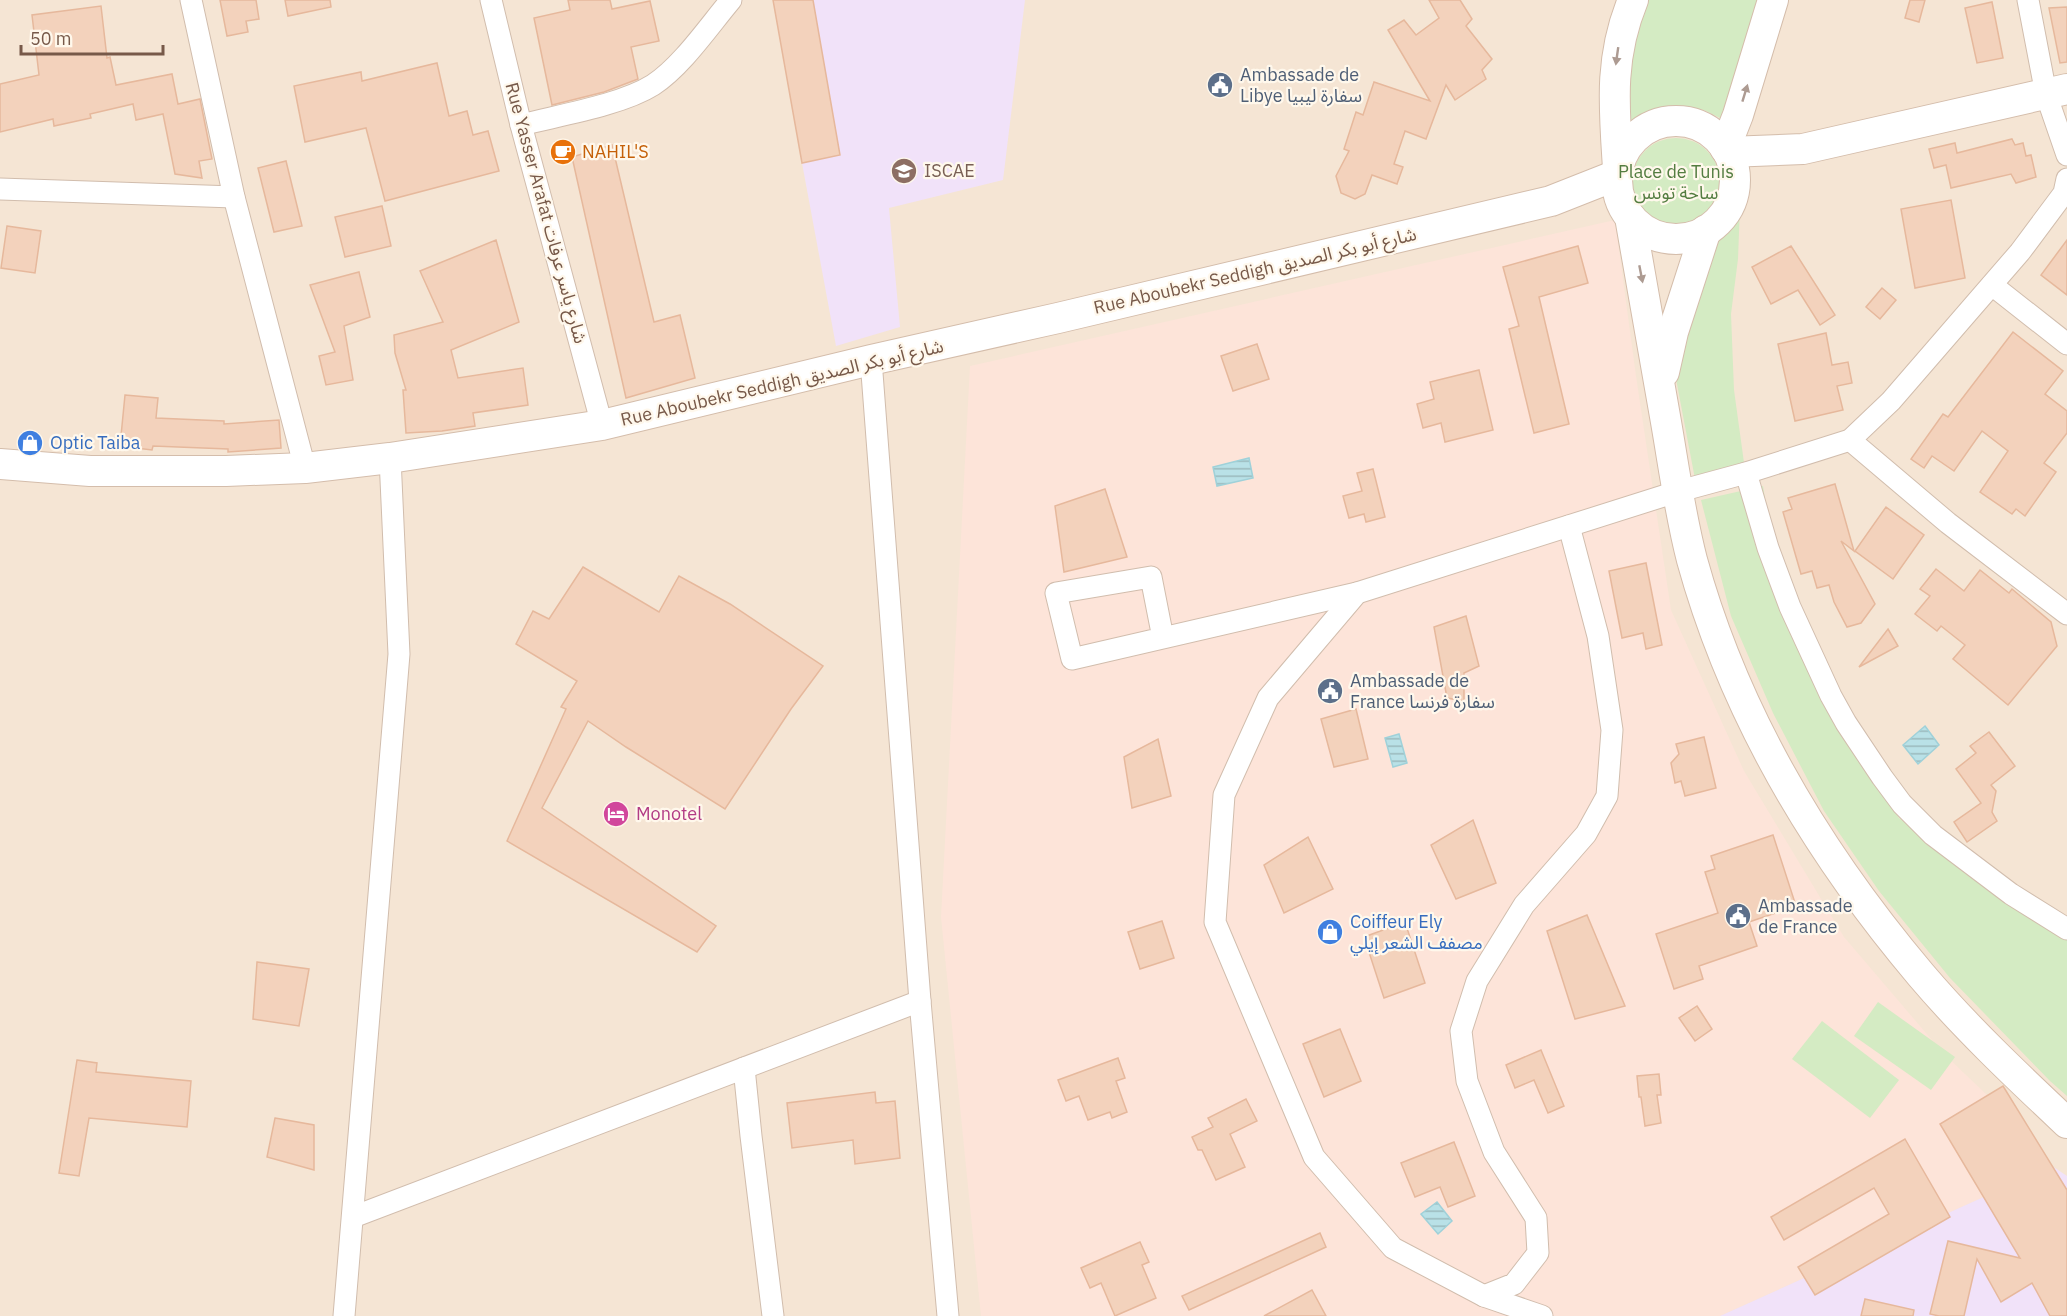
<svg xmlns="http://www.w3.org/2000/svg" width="2067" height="1316" font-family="'IBM Plex Sans','Noto Sans Arabic',sans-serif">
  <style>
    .residential { fill: #f5e5d4 }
    .commercial { fill: #fde4d9 }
    .education { fill: #f1e2f9 }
    .green { fill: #d4ebc3 }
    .water { fill: url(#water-rules); stroke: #9fd1d9; stroke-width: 1.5 }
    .building { fill: #f3d2bc; stroke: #e6b89c; stroke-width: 1.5 }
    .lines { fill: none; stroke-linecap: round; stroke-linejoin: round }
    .street-casing { stroke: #d1bdad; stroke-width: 23 }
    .secondary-casing { stroke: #d4bdab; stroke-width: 32 }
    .street { stroke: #fff; stroke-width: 21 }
    .secondary { stroke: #fff; stroke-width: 30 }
    .oneway { fill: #ad9b92 }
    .labels { text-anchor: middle; stroke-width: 4.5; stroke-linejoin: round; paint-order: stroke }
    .service-label { font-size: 18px; fill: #4e5e75; stroke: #fff8ec; text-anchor: start }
    .food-label { font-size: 18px; fill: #c56008; stroke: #fff8ec; text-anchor: start }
    .education-label { font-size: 18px; fill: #785e54; stroke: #fff8ec; text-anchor: start }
    .park-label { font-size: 18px; fill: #547d41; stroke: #fff8ec }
    .street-label { font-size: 18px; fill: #775949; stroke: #fff8ec }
    .shop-label { font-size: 18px; fill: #366cbe; stroke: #fff8ec; text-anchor: start }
    .hotel-label { font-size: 18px; fill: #b23c85; stroke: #fff8ec; text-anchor: start }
  </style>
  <defs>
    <pattern id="water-rules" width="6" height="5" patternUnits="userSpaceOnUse" patternTransform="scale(1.5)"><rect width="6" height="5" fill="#b9e1e7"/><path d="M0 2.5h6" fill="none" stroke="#9bb9bd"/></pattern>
  </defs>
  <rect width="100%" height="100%" fill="#fdf4e6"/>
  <!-- residential -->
  <rect class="residential" x="0" y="0" width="2067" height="1316"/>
  <!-- commercial -->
  <path class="commercial" d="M1615,220L1636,376L1671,610L1744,771L1844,937L1943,1053L1987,1095L2052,1166L1720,1316H981L941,917L970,366Z"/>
  <!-- education -->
  <g class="education">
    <path d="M775,0H1025L1003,180L889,208L900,327L836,346L802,163Z"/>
    <path d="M2052,1166L2067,1176V1316H1720Z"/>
  </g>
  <!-- green -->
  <g class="green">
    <path d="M1648,0H1770L1732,124L1704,110L1674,107L1647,113L1628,130C1629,87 1628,39 1648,0Z"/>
    <circle cx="1676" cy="182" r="44"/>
    <path d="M1740,206L1738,259L1731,314L1734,390L1745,470L1695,479L1676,379L1684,316L1715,238Z"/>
    <path d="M1763,486L1773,550L1796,609L1830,717L1899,818L2034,917L2067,934V1096L2050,1081L1950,978L1879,891L1824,811L1773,713L1731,616L1701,500Z"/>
    <path d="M1878,1002L1955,1057L1931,1090L1854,1036Z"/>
    <path d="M1822,1021L1899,1080L1870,1118L1792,1059Z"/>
  </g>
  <!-- water -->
  <g class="water">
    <path d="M1249,458L1253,478L1217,486L1213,467Z"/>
    <path d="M1925,726L1939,745L1918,764L1903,745Z"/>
    <path d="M1399,734L1407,763L1393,767L1385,738Z"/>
    <path d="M1437,1202L1452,1221L1438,1234L1421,1214Z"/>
  </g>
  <!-- building -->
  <g class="building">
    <path d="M220,0H256L259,19L246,21L248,32L227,36Z"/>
    <path d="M285,0H330L331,7L288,16Z"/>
    <path d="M568,0H610L612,9L650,1L659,41L631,47L638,79L604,92L552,105L534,18L570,10Z"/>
    <path d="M773,0H813L840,155L802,163Z"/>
    <path d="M1429,0H1460L1472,19L1466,26L1492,59L1482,70L1486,79L1455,100L1446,85L1426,139L1405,131L1394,164L1403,167L1397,184L1372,175L1365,194L1355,199L1341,193L1336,176L1349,151L1344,149L1356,112L1363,115L1374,82L1430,101L1388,30L1404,20L1416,35L1439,18Z"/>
    <path d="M1910,0H1925L1919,22L1905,18Z"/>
    <path d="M1992,2L2003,58L1977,63L1965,8Z"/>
    <path d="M101,6L107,58L110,57L116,85L172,74L178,104L200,99L212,159L199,161L202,178L175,174L163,114L136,120L133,104L90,114L91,118L54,126L53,119L0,132V84L39,75L32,15Z"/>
    <path d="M2067,7V62L2060,63L2049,8Z"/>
    <path d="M437,63L449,116L467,111L473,135L488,131L499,171L385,201L366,128L305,142L294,86L361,72L362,81Z"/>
    <path d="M2012,139L2015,145L2023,143L2026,156L2031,155L2036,177L2016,183L2011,174L1951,188L1946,165L1934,168L1929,149L1955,143L1957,153Z"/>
    <path d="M612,145L654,322L680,315L695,378L626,398L572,157Z"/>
    <path d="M286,161L302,226L274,232L258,168Z"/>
    <path d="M1951,200L1965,278L1915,288L1901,209Z"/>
    <path d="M382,206L391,246L345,257L335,217Z"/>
    <path d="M7,226L41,231L35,273L1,268Z"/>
    <path d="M496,240L519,322L451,350L458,378L523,368L528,405L473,413L475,426L442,431L406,433L403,390H406L395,353L394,335L443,322L420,271Z"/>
    <path d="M2067,240V295L2041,275Z"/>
    <path d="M1578,246L1588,283L1539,297L1569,424L1534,433L1509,329L1519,326L1503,267Z"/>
    <path d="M1791,246L1835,315L1820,325L1798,290L1771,304L1752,267Z"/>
    <path d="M359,272L370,317L344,326L353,380L326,385L319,356L335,352L310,285Z"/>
    <path d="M1882,288L1896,300L1880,319L1866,307Z"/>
    <path d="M2013,332L2063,371L2045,394L2067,411V433L2044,463L2056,472L2025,516L2016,509L2012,514L1980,492L2008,451L1982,431L1954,471L1932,456L1924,468L1911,459L1943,414L1948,417Z"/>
    <path d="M1826,333L1832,365L1848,362L1852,383L1837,386L1843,410L1795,421L1778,344Z"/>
    <path d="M1257,344L1269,379L1233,391L1221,356Z"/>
    <path d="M1479,370L1493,430L1445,442L1441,423L1423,428L1417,404L1434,399L1430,382Z"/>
    <path d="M125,395L158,398L156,418L224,421V424L279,420L281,448L228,452V449L153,446L152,450L120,446Z"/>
    <path d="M1373,469L1385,517L1366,522L1364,514L1349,518L1343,496L1362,491L1357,473Z"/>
    <path d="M1835,484L1854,551L1841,541L1875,604L1861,623L1847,627L1834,602L1829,585L1817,588L1812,571L1801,574L1783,512L1792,509L1788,498Z"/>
    <path d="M1105,489L1127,557L1064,572L1055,506Z"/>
    <path d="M1886,507L1924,535L1893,579L1855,551Z"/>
    <path d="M1646,563L1662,645L1646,649L1643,633L1622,638L1609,571Z"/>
    <path d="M583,567L659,612L679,576L730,604L823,666L791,709L725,809L626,747L588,721L542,808L716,926L697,952L507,841L566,709L561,707L577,681L516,644L533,611L549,619Z"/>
    <path d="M1936,569L1964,591L1980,570L2009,593L2012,589L2051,622L2057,646L2008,705L1953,659L1965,645L1941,626L1937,631L1915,614L1930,596L1920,589Z"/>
    <path d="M1466,616L1479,666L1464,673V701L1447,698L1434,627Z"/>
    <path d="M1888,629L1898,646L1859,667Z"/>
    <path d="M1356,709L1368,759L1334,767L1321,719Z"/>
    <path d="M1989,732L2015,766L1991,785L1996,791L1992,812L1997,821L1967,842L1954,822L1981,803L1956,769L1976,753L1970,746Z"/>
    <path d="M1704,737L1716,788L1685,796L1681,781L1675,783L1671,763L1679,754L1676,744Z"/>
    <path d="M1158,739L1171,796L1132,808L1124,757Z"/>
    <path d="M1473,820L1496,883L1456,899L1431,845Z"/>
    <path d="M1773,835L1796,906L1749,922L1757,946L1699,966L1703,979L1674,989L1656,934L1718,913L1705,872L1715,869L1711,856Z"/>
    <path d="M1308,837L1333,889L1284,913L1264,865Z"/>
    <path d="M1587,915L1625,1006L1575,1019L1547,931Z"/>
    <path d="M1162,921L1174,958L1140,969L1128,932Z"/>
    <path d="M1405,922L1425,983L1384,998L1364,937Z"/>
    <path d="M257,962L309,969L299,1026L253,1019Z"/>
    <path d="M1697,1006L1712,1029L1695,1041L1679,1018Z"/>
    <path d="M1340,1029L1361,1081L1324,1097L1303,1044Z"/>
    <path d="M1541,1050L1564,1106L1548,1113L1534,1080L1515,1088L1506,1065Z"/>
    <path d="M1118,1058L1125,1078L1116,1081L1127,1112L1112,1118L1110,1112L1088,1120L1079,1096L1066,1101L1058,1080Z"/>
    <path d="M77,1060L97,1063L96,1072L191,1081L187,1127L89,1118L79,1176L59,1173Z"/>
    <path d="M1659,1074L1661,1095H1657L1661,1123L1645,1126L1641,1097H1639L1637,1076Z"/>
    <path d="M2003,1086L2067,1190V1316H2050L2032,1283L2001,1302L1977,1259L1964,1316H1939L1930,1314L1948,1241L2020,1258L1940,1124Z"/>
    <path d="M875,1092L876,1103L895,1101L900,1158L855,1164L853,1140L792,1148L787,1103Z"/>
    <path d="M1246,1099L1257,1121L1230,1134L1245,1167L1216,1180L1202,1150H1198L1192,1137L1213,1127L1208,1118Z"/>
    <path d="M275,1118L314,1125V1170L267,1157Z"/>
    <path d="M1905,1139L1950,1217L1815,1295L1798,1267L1889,1214L1874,1188L1784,1240L1771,1217Z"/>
    <path d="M1454,1142L1475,1196L1448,1207L1440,1187L1415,1197L1401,1163Z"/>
    <path d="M1320,1233L1326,1247L1189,1310L1182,1296Z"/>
    <path d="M1140,1242L1149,1262L1142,1265L1156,1298L1115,1316L1101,1283L1090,1288L1081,1268Z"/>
    <path d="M1312,1290L1326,1316H1264Z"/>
    <path d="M1865,1299L1914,1310L1913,1316H1861Z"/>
  </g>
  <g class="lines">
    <!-- street casing -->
    <g class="street-casing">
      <g id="street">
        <path d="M191,0L234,197L305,468"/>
        <path d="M491,0L521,125L602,425"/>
        <path d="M2028,0L2046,94L2067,155"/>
        <path d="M521,125C560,115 621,105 653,85C682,66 709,26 731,0"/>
        <path d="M0,189L234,197"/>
        <path d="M1992,285L2067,344"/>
        <path d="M871,360L920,1001L948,1316"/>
        <path d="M1850,440L1948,523L2067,614"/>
        <path d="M1746,473L1768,548L1790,607L1831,696L1846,723L1882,777L1902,804L1933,835L2011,894L2067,929"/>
        <path d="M1163,638L1151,577L1056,593L1072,659L1357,593"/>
        <path d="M744,1068L751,1136L773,1316"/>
        <path d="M353,1217L920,1001"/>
        <path d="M1484,1296L1514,1284L1538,1253L1536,1218L1494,1152L1467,1081L1461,1031L1477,981L1524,905L1586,834L1607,796L1612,730L1598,636L1569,526"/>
        <path d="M344,1316L399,654L390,458"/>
        <path d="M1542,1316L1484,1296L1393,1248L1314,1157L1215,922L1224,795L1268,698L1357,593L1676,492L1746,473L1850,440L1891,401L2020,252L2064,193L2067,179"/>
      </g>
    </g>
    <!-- secondary casing -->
    <g class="secondary-casing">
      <g id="secondary">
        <circle cx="1676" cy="180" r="59"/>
        <path d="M1725,148L1738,115L1773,0"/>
        <path d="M1728,152L1803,149L2067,89"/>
        <path d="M1618,168C1614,107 1609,58 1633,0"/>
        <path d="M1630,217C1642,285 1654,353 1666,422C1674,468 1680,514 1692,560C1735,716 1817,852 1921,975C1966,1028 2017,1076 2067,1123"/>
        <path d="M1664,372L1673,332L1706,230"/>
        <path d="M0,464L90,471H226L305,468L390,458L602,425L871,360L1058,318L1551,201L1617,175"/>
      </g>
    </g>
    <!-- street -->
    <use href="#street" class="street"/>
    <!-- secondary -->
    <use href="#secondary" class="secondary"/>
  </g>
  <!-- one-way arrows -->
  <defs><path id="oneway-solid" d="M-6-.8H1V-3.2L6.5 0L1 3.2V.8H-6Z" transform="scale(1.5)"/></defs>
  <g class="oneway">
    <use href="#oneway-solid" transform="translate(1617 56) rotate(98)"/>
    <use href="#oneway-solid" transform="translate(1745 93) rotate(-73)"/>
    <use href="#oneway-solid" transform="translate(1641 274) rotate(79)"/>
  </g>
  <!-- icons -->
  <defs>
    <g id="civic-disc" transform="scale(1.35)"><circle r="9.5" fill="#5c6f8a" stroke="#fff8ec"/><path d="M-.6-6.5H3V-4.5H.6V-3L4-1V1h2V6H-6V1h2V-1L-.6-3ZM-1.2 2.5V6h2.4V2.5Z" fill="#fff"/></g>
    <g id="cafe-disc" transform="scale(1.35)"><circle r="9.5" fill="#e8710a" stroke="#fff8ec"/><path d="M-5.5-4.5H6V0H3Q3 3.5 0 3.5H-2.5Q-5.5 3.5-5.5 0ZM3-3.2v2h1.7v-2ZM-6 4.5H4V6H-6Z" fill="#fff"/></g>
    <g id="university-disc" transform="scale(1.35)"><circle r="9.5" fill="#8d6e63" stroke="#fff8ec"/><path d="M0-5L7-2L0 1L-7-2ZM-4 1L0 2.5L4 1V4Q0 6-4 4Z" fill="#fff"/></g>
    <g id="shop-disc" transform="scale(1.35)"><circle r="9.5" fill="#3f7fe0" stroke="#fff8ec"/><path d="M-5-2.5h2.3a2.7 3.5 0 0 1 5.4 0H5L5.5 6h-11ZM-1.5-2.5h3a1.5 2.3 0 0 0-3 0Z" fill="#fff"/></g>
    <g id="hotel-disc" transform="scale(1.35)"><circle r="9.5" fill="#d1479c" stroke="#fff8ec"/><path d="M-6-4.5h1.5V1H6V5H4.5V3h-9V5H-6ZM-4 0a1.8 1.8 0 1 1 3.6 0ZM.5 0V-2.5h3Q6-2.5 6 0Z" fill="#fff"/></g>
  </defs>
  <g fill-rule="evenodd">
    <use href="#civic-disc" x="1220" y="85"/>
    <use href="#cafe-disc" x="563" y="152"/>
    <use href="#university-disc" x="904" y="171"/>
    <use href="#shop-disc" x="30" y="443"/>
    <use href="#civic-disc" x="1330" y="691"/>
    <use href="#hotel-disc" x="616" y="814"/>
    <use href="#civic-disc" x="1738" y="916"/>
    <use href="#shop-disc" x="1330" y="932"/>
  </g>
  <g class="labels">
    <!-- service labels -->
    <g class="service-label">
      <text x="1240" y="81">Ambassade de<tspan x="1240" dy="21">Libye سفارة ليبيا</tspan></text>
      <text x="1350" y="687">Ambassade de<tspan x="1350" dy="21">France سفارة فرنسا</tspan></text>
      <text x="1758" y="912">Ambassade<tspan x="1758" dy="21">de France</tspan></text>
    </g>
    <!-- food labels -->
    <g class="food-label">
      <text x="582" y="158">NAHIL'S</text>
    </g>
    <!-- education labels -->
    <g class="education-label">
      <text x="924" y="177">ISCAE</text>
    </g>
    <!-- park labels -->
    <g class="park-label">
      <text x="1676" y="178">Place de Tunis<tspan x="1676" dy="21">ساحة تونس</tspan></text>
    </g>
    <!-- street labels -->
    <g class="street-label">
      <text transform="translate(546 213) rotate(75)" y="6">Rue Yasser Arafat شارع ياسر عرفات</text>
      <text transform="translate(1255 271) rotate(-13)" y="6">Rue Aboubekr Seddigh شارع أبو بكر الصديق</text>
      <text transform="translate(782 383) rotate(-13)" y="6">Rue Aboubekr Seddigh شارع أبو بكر الصديق</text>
    </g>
    <!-- shop labels -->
    <g class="shop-label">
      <text x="50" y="449">Optic Taiba</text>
      <text x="1350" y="928">Coiffeur Ely<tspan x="1350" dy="21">مصفف الشعر إيلي</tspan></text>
    </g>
    <!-- hotel labels -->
    <g class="hotel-label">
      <text x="636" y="820">Monotel</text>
    </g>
  </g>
  <!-- scale -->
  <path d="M21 45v9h142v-9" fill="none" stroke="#775949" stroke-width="3"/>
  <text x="30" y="45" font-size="18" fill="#775949" stroke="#fff8ec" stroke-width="4.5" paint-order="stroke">50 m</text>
</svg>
